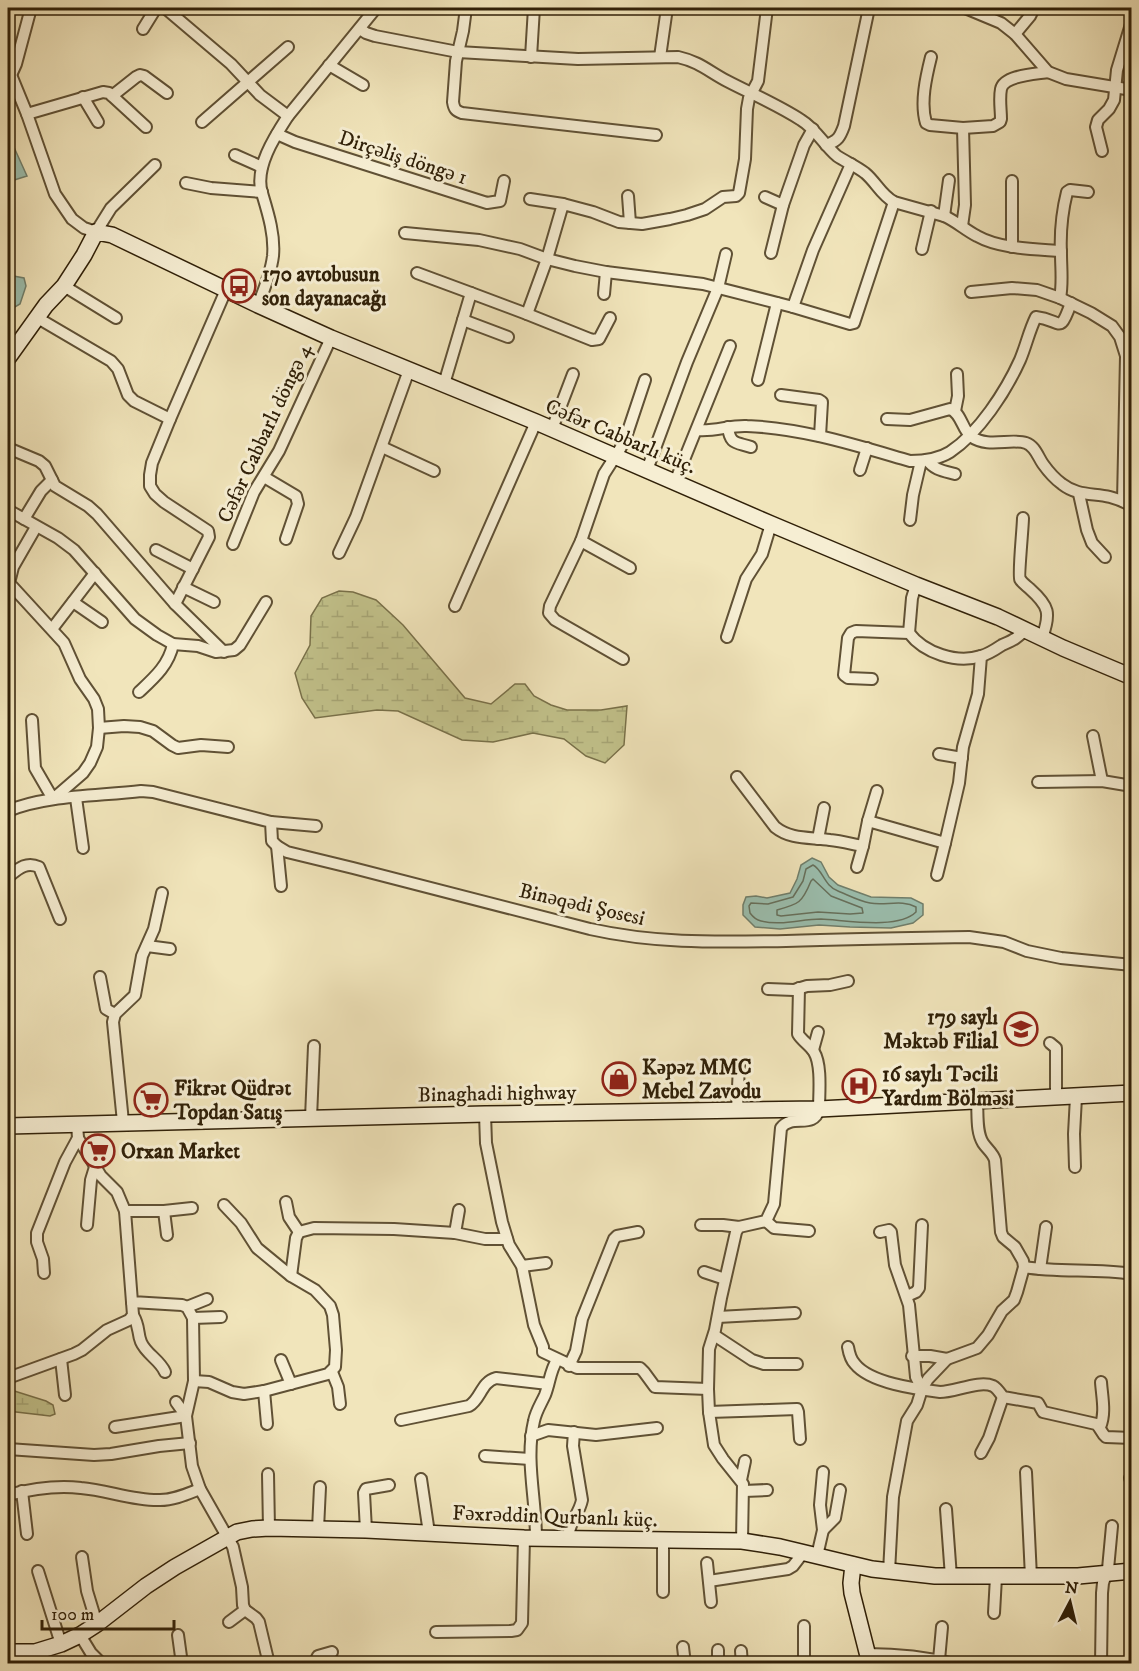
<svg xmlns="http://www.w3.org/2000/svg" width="1139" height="1671" font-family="'IM FELL DW Pica',serif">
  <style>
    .wetland { fill: url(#wetland-marsh); stroke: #79714a; stroke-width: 1.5 }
    .water { fill: #9bbfaf; stroke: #707f6c; stroke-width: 1.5 }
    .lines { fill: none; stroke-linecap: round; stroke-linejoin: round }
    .shore { stroke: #66705c; stroke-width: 1.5 }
    .street-casing { stroke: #605135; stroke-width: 14 }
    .secondary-casing { stroke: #302008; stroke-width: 18 }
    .street { stroke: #f6eed3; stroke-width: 10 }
    .secondary { stroke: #f6eed3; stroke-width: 15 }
    .labels { text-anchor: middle; stroke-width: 6; stroke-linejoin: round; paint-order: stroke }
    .street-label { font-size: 21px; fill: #302008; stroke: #f6eed3 }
    .poi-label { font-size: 21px; font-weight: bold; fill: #302008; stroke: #f6eed3; text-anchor: start }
  </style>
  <defs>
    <pattern id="wetland-marsh" width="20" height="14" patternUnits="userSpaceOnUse" patternTransform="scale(1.5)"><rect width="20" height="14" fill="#c2c28b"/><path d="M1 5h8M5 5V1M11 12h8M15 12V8" fill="none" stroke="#a7a676"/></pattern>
  </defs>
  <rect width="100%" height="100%" fill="#f1e5bb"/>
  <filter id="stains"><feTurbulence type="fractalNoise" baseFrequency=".00333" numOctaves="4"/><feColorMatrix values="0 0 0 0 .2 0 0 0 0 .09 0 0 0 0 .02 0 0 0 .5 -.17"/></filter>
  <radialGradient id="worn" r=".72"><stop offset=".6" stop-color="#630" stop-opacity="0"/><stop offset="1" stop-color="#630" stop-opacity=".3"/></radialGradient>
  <!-- wetland -->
  <g class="wetland">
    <path d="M339,591L353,592L376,600L403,625L465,698L491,704L515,684H525L534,696L551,705L567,710H601L627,706L624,745L605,763L586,756L564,739L533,733L493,742L462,740L398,711L377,710L315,718L302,698L295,673L310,645L311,616L322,598Z"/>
    <path d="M8,1389L46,1401L53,1405L55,1414L50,1416L8,1411Z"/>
  </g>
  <!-- water -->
  <g class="water">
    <path d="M8,134L27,176L8,182Z"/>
    <path d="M8,275L24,278L26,286L20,304L8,311Z"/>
    <path d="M812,858L821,862L829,877L838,885L871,897L911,898L923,904V915L913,923L891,928L850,927L819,925L780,929L755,927L743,915V905L746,897L756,896L767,898L790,893L797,879L801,865Z"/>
  </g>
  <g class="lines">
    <!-- shore -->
    <g class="shore">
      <path d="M813,865C823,870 824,886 838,891C848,895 859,901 870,903C885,906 902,899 916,907V912C898,930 845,920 821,919C801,919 781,926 761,921C756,920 753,917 750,913L749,906L751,903L768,904L793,897L803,881L806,869Z"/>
      <path d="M813,879L831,896L862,908L863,913L850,914L818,912L781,916L777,915V910C799,904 802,903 811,881Z"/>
    </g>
    <!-- street casing -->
    <g class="street-casing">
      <g id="street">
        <path d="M165,8L231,64L260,95L288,116"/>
        <path d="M466,8L463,31L456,61L453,102C454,109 456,111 462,113L656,135"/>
        <path d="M965,8L1001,23L1015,34L1048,72L1066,79L1132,90"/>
        <path d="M143,29L156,8"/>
        <path d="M360,29L366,33L375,36L458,52L578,59L678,57C700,62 708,71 727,81C752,94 778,105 801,120C816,129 824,145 837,156C846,162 856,166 865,173C876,182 881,195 894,202L944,216C956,221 965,230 977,236C1000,249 1035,249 1061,251"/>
        <path d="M1015,34L1030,16L1034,8"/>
        <path d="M531,57L534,8"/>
        <path d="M660,57L667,8"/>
        <path d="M931,57C926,77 920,103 926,123L930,125L963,128L993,126L1000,122L1001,119C1001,110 999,99 1001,89C1004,75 1036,74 1048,72"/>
        <path d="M329,65L363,85"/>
        <path d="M8,71L11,75L27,114L55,194L72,219L84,228L96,232L111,208L155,165"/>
        <path d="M11,75L16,64L31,8"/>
        <path d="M112,96L136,77L140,75L144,76L167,93"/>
        <path d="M83,97L98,122"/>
        <path d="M27,114L103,92L109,93L146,127"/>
        <path d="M202,122L288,47"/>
        <path d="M277,134L295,142L487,203L500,201L504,181"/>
        <path d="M826,145C838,141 840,137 844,126L869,8"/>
        <path d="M1102,151L1096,127L1098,120L1109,109L1114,100L1117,70L1132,21"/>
        <path d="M235,155L262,167"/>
        <path d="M1012,181V247"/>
        <path d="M186,183L211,188L262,192"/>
        <path d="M628,196L630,223"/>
        <path d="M765,197L783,205"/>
        <path d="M530,199L563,204"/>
        <path d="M944,216L949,180"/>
        <path d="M962,226L965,205L963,128"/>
        <path d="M405,233L479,240L520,249L547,259L575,266L606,272L703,284L793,307L850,324L854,323L894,202"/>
        <path d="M922,249L931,211"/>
        <path d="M771,253L783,205L804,145L813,129"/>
        <path d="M417,273L471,293"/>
        <path d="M64,286L116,318"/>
        <path d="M971,292L1012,288L1037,290L1060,298L1091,313L1112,326L1120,337L1126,356L1123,501"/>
        <path d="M604,294L606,272"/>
        <path d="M1060,298C1063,284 1061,268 1061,254C1060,234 1062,212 1067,192L1070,190L1088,192"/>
        <path d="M258,305C264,290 271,273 273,256C275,235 268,213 262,193C254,168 275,136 288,116L376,8"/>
        <path d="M793,307L813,250L851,164"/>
        <path d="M527,314L592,340L599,339L610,318"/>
        <path d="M36,317L111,361L118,369L128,395L134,401L170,419"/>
        <path d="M463,320L508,337"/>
        <path d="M758,380L777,303"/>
        <path d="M444,384L471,293L527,314L547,259L563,204L593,212L619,222L642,224L670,219L687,215L705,209L723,197L736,196L739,193L745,159L747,109L749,98L758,81L767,8"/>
        <path d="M781,395L819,400L822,402L820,436"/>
        <path d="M955,411L958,396L957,374"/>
        <path d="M887,419L910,420L950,409C962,413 962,431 972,437C987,448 1012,438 1026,443C1035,446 1038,457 1043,464C1048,471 1055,479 1062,484C1077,496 1093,493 1110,497C1118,499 1125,502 1132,506"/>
        <path d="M728,427C730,445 736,442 751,447"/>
        <path d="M552,429L573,374"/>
        <path d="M697,430C714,432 730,425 747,426C803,428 858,446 910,461C924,461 939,459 950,452C979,433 1006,391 1020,360C1026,346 1029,331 1036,317C1062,320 1059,336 1071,303"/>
        <path d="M382,447L434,471"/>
        <path d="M8,448L39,461L45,466L55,486L88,506L97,514L175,604L209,537L208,531L164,502L155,494L150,486V475L152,463L170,419L226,290"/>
        <path d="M927,460C934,470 944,471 955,474"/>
        <path d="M647,470L687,362L718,288L726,254"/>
        <path d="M860,470L867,448"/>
        <path d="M264,477L296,496L298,504L286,539"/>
        <path d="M675,482L730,346"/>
        <path d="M1079,494L1087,530L1092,543L1105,557"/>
        <path d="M8,510L58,538L74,550L135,619L157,635L173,644L198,646L216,652L234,650L240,645L266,602"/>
        <path d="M1023,518C1023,527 1018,575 1020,579C1022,583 1027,586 1030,589C1049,606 1051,613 1042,638"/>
        <path d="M24,519L41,491L52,480"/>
        <path d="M910,520L913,495L921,461"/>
        <path d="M581,541L630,568"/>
        <path d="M233,544L254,492L279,451L331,338"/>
        <path d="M156,550L193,569"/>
        <path d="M339,553L356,517L409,370"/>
        <path d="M183,587L214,602"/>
        <path d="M73,602L102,622"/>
        <path d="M175,604L224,652"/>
        <path d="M455,606L536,422"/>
        <path d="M52,629L95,573"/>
        <path d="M909,633L912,598L916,585"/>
        <path d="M727,637L746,579L762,554L771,524"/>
        <path d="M623,659L555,620L549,613L550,606L581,541L604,474L620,449L626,437L645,380"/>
        <path d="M872,679L848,678L844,675L848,638L851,633L856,631L909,633C924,653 957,664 981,656C989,654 996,649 1002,645C1011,641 1019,638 1025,629"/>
        <path d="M139,692C154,678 169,665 173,644"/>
        <path d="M32,720L35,768L53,799L83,773L90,763L97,747L99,728L98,709L94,699L80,679L64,643L9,583L13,567L36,527"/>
        <path d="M99,728L124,726L140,727L153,731L172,745L178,748L201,745L228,747"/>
        <path d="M1093,736L1102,781"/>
        <path d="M939,754L962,758"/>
        <path d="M737,777L775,827C791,840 810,837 830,840C841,841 852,844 863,846L868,821L945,843L959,783L963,747L978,694L981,656"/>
        <path d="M1038,782L1102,781L1132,786"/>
        <path d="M76,798L83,848"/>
        <path d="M8,811C44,795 101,796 141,791L153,792L271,822L272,841L277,846L287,852L353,868L590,929C657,944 718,942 786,941C847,939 908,938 969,937L1004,942L1027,951L1061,958L1132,965"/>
        <path d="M868,821L877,791"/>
        <path d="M271,822L316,826"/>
        <path d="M818,839L824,808"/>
        <path d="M277,846L281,886"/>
        <path d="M857,867L863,846"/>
        <path d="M937,875L945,843"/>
        <path d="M8,877C18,869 26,861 39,867L60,919"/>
        <path d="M147,946L170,949"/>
        <path d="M100,977L106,1009L115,1014"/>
        <path d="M768,989L794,990L807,986L830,985L848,981"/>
        <path d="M1050,1043L1056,1048V1098"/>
        <path d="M813,1050L818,1032"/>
        <path d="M737,1110L739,1065"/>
        <path d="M485,1114L486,1143L502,1222L509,1245L522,1266L534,1325L543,1347V1352L577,1368H640L644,1372L655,1387L708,1389"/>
        <path d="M311,1118L314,1046"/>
        <path d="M123,1122L113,1022L115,1014L135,995L142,956L154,929L162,893"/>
        <path d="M77,1124L78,1138L101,1176L117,1192L125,1211L132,1302L182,1305L187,1307L193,1318L194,1381L186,1416L192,1466L200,1489L233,1547L242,1587L243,1605L245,1610L256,1618L259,1622L269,1664"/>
        <path d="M1075,1167L1074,1134L1076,1097"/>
        <path d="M286,1202L289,1217L299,1232"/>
        <path d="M125,1211H164L192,1208"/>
        <path d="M164,1211L167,1235"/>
        <path d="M766,1221L774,1228L809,1231"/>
        <path d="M87,1225L91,1180L95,1167"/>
        <path d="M701,1225H723L739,1227"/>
        <path d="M880,1232L889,1230L891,1232L895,1265L909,1305L916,1377L922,1389"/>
        <path d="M455,1233L459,1210"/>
        <path d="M522,1266L546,1263"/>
        <path d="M1024,1267C1060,1273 1096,1268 1132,1274"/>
        <path d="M1040,1269L1046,1227"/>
        <path d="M704,1272L725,1279"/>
        <path d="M44,1273L43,1259L37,1242V1233L65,1162L78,1138"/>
        <path d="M291,1276L296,1238L299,1232L314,1228L394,1229L455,1233L485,1239H507"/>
        <path d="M907,1296L916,1292L919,1288L922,1225"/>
        <path d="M187,1307L207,1299"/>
        <path d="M133,1315C140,1327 137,1332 141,1342C146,1354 160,1360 165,1372"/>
        <path d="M718,1317L795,1313"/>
        <path d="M193,1318L221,1317"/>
        <path d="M714,1335L752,1360L764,1364H797"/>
        <path d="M848,1347C849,1353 851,1360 855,1364C870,1383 916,1389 940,1392C955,1392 979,1380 993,1386C997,1388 1000,1393 1003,1397L1038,1403L1043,1412L1096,1424C1101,1428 1101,1433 1106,1437L1132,1438"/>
        <path d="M912,1356H930L947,1359"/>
        <path d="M61,1359L65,1395"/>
        <path d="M281,1360L291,1384"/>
        <path d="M569,1366L576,1351L582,1319L614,1239L617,1236L638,1232"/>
        <path d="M332,1372L338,1387L340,1404"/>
        <path d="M8,1378L74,1354L82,1350L107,1330L129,1320L133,1315L132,1302"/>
        <path d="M194,1381L209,1382L232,1392L244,1394L264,1391L328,1374L335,1367L336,1350L333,1315L330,1306L315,1290L291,1276L257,1248L241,1223L224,1205"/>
        <path d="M264,1391L267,1424"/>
        <path d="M176,1402L186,1416"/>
        <path d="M709,1412L797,1409L798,1412L800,1439"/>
        <path d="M401,1420L469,1406C481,1399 481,1382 496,1378L548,1384"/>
        <path d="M115,1427L186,1416"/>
        <path d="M1100,1427C1106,1413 1102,1397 1101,1382"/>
        <path d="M531,1436L548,1430L596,1435L657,1428"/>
        <path d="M8,1449L94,1455L111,1454L159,1446L190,1443"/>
        <path d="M981,1453L989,1438L1003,1397"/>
        <path d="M485,1456L530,1459"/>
        <path d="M1026,1472L1031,1577"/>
        <path d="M268,1474L269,1528"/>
        <path d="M1130,1478L1132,1477"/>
        <path d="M421,1479L429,1533"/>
        <path d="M741,1480L745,1461"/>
        <path d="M22,1491L27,1534"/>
        <path d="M744,1491L767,1490"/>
        <path d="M8,1495C31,1489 57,1485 81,1488C107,1490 134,1501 160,1500C174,1500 187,1494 200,1489"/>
        <path d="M946,1509L951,1577"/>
        <path d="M318,1529L320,1487"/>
        <path d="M366,1530L364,1493L366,1489L389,1485"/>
        <path d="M823,1530L835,1518L840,1490"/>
        <path d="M536,1538C536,1498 525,1460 534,1421C536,1411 541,1404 545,1395C550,1382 550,1371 557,1360"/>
        <path d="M568,1538C569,1521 579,1515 582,1500L573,1446L574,1432"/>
        <path d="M663,1540V1592"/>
        <path d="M742,1541L743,1484L723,1459L714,1445L709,1412L708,1389L709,1349L715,1330L721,1298L736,1232L739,1227L766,1221L774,1204L781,1128C792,1113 814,1130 819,1109C819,1094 822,1065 814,1052C810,1045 802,1041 798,1034L799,988"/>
        <path d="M817,1556L823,1530L820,1505L823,1472"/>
        <path d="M82,1557L87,1591L97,1624"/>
        <path d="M707,1563L711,1602"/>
        <path d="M38,1571L61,1644"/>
        <path d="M889,1572L893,1497L907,1421L917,1405L922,1389L928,1379L947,1359L977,1348L988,1335L1002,1311L1014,1300L1017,1292L1024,1267L1023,1261L1015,1247L1003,1237L1001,1232L995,1160C993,1153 987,1149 983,1143C976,1132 978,1115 977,1102"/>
        <path d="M709,1581L788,1569L793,1566L803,1553"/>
        <path d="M994,1613L996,1577"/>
        <path d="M229,1622L245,1610"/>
        <path d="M436,1632L511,1631L517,1630L522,1623L524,1538"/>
        <path d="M80,1635L91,1653L102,1664"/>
        <path d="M178,1635L182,1664"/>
        <path d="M683,1647L685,1664"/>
        <path d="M718,1650V1664"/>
        <path d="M741,1651L742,1664"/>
        <path d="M868,1654C897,1654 926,1657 954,1664"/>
        <path d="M939,1660L942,1627"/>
        <path d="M314,1664L318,1656L332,1652"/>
        <path d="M804,1664V1626"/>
        <path d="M1101,1664L1102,1593L1103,1583L1108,1569L1112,1526"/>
      </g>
    </g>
    <!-- secondary casing -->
    <g class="secondary-casing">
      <g id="secondary">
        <path d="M8,358L46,305L64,286L84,255L96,232L112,235L258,305L331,338L536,422L771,524L916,585L998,617L1063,648L1132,677"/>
        <path d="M8,1126L485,1114L819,1109L1132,1093"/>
        <path d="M853,1565L851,1583L852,1593L870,1664"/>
        <path d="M8,1652H35L61,1644L80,1635L97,1624L146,1586L175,1567L228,1537L237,1532L252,1529L269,1528L366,1530L524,1538L742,1541L780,1547L872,1569L935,1576H1078L1132,1571"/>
      </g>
    </g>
    <!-- street -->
    <use href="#street" class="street"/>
    <!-- secondary -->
    <use href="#secondary" class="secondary"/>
  </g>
  <!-- icons -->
  <defs>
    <g id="bus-ring" transform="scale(1.725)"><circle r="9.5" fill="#f6eed3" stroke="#8f2418" stroke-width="1.5"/><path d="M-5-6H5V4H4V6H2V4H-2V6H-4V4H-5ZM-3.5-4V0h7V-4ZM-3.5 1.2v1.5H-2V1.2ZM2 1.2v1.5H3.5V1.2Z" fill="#8f2418"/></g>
    <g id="school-ring" transform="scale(1.725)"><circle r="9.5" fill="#f6eed3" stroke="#8f2418" stroke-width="1.5"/><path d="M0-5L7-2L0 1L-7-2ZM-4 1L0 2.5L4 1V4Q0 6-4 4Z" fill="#8f2418"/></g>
    <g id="shop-ring" transform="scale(1.725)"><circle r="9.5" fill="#f6eed3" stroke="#8f2418" stroke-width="1.5"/><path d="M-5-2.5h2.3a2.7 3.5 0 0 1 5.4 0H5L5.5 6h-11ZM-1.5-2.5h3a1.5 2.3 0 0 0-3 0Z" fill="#8f2418"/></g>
    <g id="hospital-ring" transform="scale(1.725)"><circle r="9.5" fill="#f6eed3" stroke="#8f2418" stroke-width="1.5"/><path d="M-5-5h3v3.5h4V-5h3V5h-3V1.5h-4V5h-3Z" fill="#8f2418"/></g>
    <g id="supermarket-ring" transform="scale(1.725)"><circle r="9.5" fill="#f6eed3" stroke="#8f2418" stroke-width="1.5"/><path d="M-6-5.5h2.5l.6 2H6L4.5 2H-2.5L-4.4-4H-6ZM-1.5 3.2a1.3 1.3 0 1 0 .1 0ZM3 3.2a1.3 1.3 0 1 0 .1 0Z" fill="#8f2418"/></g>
  </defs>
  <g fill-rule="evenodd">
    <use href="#bus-ring" x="239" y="286"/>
    <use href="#school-ring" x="1021" y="1029"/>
    <use href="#shop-ring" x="619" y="1079"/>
    <use href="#hospital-ring" x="859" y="1086"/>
    <use href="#supermarket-ring" x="151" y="1100"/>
    <use href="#supermarket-ring" x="98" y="1151"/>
  </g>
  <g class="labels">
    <!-- street labels -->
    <g class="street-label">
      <text transform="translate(403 157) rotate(18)" y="7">Dirçəliş döngə 1</text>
      <text transform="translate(264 433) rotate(-65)" y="7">Cəfər Cabbarlı döngə 4</text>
      <text transform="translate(621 436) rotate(23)" y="7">Cəfər Cabbarlı küç.</text>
      <text transform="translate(582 904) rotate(13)" y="7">Binəqədi Şosesi</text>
      <text transform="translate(497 1093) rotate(-1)" y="7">Binaghadi highway</text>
      <text transform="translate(555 1516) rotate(2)" y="7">Fəxrəddin Qurbanlı küç.</text>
    </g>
    <!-- poi labels -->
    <g class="poi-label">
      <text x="262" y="281">170 avtobusun<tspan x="262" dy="24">son dayanacağı</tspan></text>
      <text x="998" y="1024" text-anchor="end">179 saylı<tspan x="998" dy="24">Məktəb Filial</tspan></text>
      <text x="642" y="1074">Kəpəz MMC<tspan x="642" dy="24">Mebel Zavodu</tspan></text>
      <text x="882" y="1081">16 saylı Təcili<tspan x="882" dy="24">Yardım Bölməsi</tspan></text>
      <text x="174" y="1095">Fikrət Qüdrət<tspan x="174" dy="24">Topdan Satış</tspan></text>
      <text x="121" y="1158">Orxan Market</text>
    </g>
  </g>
  <!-- margin -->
  <rect width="1139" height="1671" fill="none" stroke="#f1e5bb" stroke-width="30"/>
  <rect x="9" y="9" width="1121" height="1653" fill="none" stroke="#302008" stroke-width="3"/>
  <rect x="15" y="15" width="1109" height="1641" fill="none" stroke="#302008" stroke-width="1.5"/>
  <!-- north arrow -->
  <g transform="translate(1070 1602) rotate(7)" stroke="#f6eed3" stroke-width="4.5" paint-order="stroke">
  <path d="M0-4.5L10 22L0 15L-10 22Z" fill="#302008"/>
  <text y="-9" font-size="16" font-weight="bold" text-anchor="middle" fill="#302008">N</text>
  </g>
  <!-- scale -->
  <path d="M42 1620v9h132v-9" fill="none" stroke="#302008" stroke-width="3"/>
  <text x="51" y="1620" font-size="18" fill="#302008" stroke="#f6eed3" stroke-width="4.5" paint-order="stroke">100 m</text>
  <rect width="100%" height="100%" filter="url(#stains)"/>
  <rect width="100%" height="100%" fill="url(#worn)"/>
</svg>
